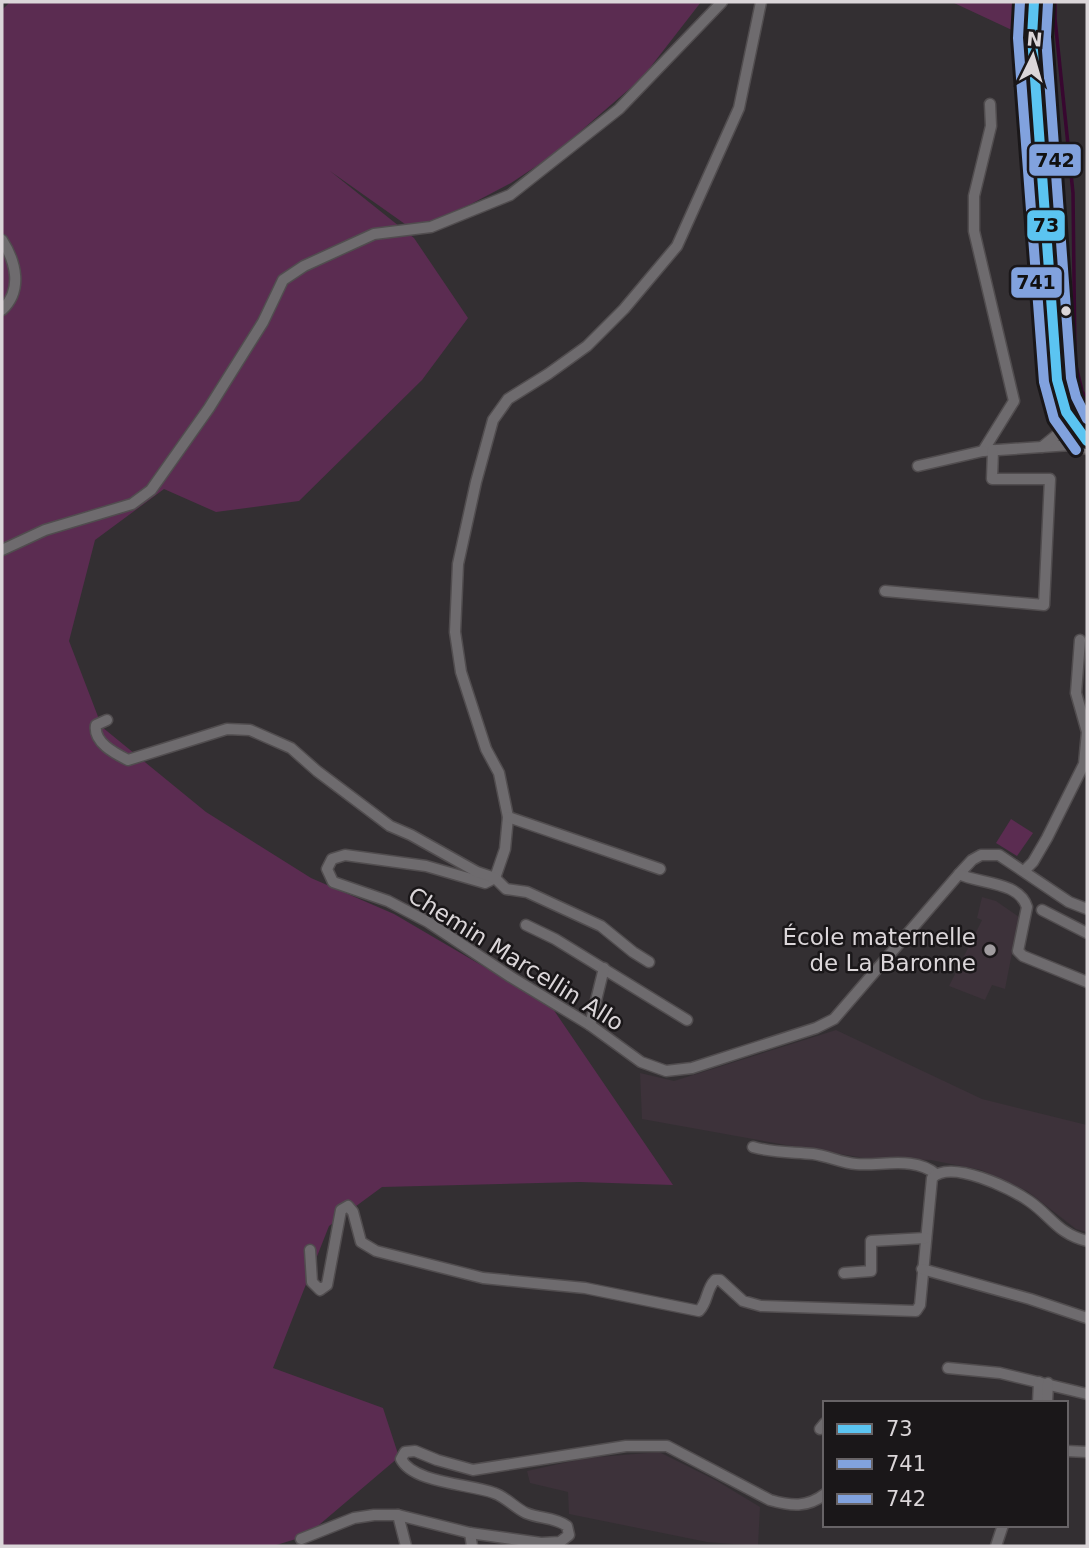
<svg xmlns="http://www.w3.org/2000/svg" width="1089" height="1548" font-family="'DejaVu Sans',sans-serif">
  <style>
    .built { fill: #3d323a }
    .green { fill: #5b2c51 }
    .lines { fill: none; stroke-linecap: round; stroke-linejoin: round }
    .stream { stroke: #380730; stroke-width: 3.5 }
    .street-casing { stroke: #514d4f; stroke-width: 13 }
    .secondary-casing { stroke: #514d4f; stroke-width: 18 }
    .street { stroke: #6e6b6e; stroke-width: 10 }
    .secondary { stroke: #6f6c6b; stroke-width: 14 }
    .bus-1-casing { stroke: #1a1719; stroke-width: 16 }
    .bus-2-casing { stroke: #1a1719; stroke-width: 16 }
    .bus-3-casing { stroke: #1a1719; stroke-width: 16 }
    .bus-1 { stroke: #5bc4f1; stroke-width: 10 }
    .bus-2 { stroke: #81a2de; stroke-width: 10 }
    .bus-3 { stroke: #81a2de; stroke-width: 10 }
    .bus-dot { fill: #dbd6d9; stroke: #1a1719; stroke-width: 2.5 }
    .poi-dot { fill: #a09c9f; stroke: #1a1719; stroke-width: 2.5 }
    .labels { text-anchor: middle; stroke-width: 5; stroke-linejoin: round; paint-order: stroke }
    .poi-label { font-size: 23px; fill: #dbd6d9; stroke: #1a1719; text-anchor: end }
    .street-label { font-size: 23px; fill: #dbd6d9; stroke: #1a1719 }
    .line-badge { stroke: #1a1719; stroke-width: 2.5 }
    .pale-badge-label { font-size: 19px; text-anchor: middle; font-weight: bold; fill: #111 }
  </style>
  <rect width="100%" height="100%" fill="#332f32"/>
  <!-- built -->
  <g class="built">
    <path d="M982,897L996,901L1019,917L1005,989L992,985L985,1000L949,986L982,920L977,918Z"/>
    <path d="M836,1030L982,1099L1087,1125V1232L1076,1229L1027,1191L981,1170L931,1160L871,1159L808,1149L642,1119L640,1073L674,1081Z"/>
    <path d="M659,1452L717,1481L760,1507L758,1546L707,1542L569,1514L568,1492L530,1483L527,1471L586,1458Z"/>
  </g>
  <!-- green -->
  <g class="green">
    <path d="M10,2H701L642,78L553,155L511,183L471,204L412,229L330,171L414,238L468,318L422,380L299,501L216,512L164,489L95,540L69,641L102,727L206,812L311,878L394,914L551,1006L673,1185L580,1182L382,1187L329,1226L273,1368L383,1408L399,1457L306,1536L273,1546H2V10Z"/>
    <path d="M952,2H1018L1014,31Z"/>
    <path d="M1011,819L1033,833L1017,856L996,843Z"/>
  </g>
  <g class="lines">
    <!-- stream -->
    <path class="stream" d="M1055,2V19L1073,193L1075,362L1082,391L1087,400"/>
    <!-- street casing -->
    <g class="street-casing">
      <g id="street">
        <path d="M761,2L739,108L677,246L624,309L587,346L548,374L508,399L493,420L476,482L458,564L455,632L461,672L486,749L499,773L508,817L505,849L495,878L485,883L426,866L345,855L332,859L327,869L333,882L388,901L428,922L511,977L590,1025L641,1062L666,1071L692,1068L816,1028L834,1019L959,874L972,860L981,855H999L1069,902L1087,909"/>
        <path d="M990,104L991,126L974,196V231L1014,401L983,451L1071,445L1087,449"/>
        <path d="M2,240C16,262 23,290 2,310"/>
        <path d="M1042,447L1058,434L1063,410"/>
        <path d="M918,466L983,451"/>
        <path d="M2,550L45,530L132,504L151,490L209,408L263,322L283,280L304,266L374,234L431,227L510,195L619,109L722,2"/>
        <path d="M885,591L1044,605L1050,479H992L993,450"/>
        <path d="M107,720L96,725C93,742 114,753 128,760L227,729L250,730L291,748L317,771L390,826L411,835L477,872L495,878L506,889L527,892L601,926L633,952L649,962"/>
        <path d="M508,817L660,869"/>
        <path d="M1024,871L1033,862L1047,838L1084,764L1087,732L1076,693L1080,640"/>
        <path d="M959,874C979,884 1019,881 1027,907L1018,951L1023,956L1087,982"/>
        <path d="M1042,910L1087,933"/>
        <path d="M526,925L555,939L687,1020"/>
        <path d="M590,1025L604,968"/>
        <path d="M753,1147C773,1153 793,1152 813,1154C828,1156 842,1163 856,1164C883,1166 914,1156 936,1174"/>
        <path d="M310,1250L312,1282L320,1290L327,1285L341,1210L348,1206L353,1212L361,1242L376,1251L483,1278L585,1288L699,1311C708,1302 706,1289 715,1280H720L743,1301L761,1306L916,1311L920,1305L932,1178C951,1159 1010,1188 1029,1201C1051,1216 1058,1234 1087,1241"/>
        <path d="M922,1269L1030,1299L1087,1318"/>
        <path d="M844,1273L871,1271V1241L926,1238"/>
        <path d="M948,1368L1000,1373L1087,1394"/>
        <path d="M1038,1403L1039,1382"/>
        <path d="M1047,1403L1048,1383"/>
        <path d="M820,1429L825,1423"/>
        <path d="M1066,1451L1087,1452"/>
        <path d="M398,1515L406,1546"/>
        <path d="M470,1533L472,1546"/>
        <path d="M301,1539L354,1518L374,1515H398L470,1533L541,1543L560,1542L569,1535L567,1526C554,1517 540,1519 526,1513C515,1508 506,1497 494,1493C470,1484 413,1483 401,1459L405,1452L415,1451L437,1460L473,1470L626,1446H667L770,1500C791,1506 807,1508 825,1494"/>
        <path d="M996,1546L1003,1525"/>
      </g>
    </g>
    <!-- secondary casing -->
    <g class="secondary-casing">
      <g id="secondary">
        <path d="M1034,2L1032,37L1057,355C1061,382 1070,402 1087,424"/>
        <path d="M1058,391L1067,416L1087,441"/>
      </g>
    </g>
    <!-- street -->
    <use href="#street" class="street"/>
    <!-- secondary -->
    <use href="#secondary" class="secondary"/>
    <!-- bus-1 casing -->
    <g class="bus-1-casing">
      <path id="bus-1" d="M1034,2L1032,37L1057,380L1066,412L1087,441"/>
    </g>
    <!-- bus-2 casing -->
    <g class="bus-2-casing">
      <path id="bus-2" d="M1020,2L1018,38L1044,382L1054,419L1076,450"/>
    </g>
    <!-- bus-3 casing -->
    <g class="bus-3-casing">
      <path id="bus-3" d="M1048,3L1046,37L1071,378L1076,397L1087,419"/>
    </g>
    <!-- bus-1 -->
    <use href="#bus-1" class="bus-1"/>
    <!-- bus-2 -->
    <use href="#bus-2" class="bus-2"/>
    <!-- bus-3 -->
    <use href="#bus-3" class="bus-3"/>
  </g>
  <!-- markers -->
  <circle class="bus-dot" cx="1066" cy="311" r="6"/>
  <circle class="poi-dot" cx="990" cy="950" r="7"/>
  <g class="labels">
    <!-- poi labels -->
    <g class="poi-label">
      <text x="976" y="945">École maternelle<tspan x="976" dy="26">de La Baronne</tspan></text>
    </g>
    <!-- street labels -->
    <g class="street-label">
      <text transform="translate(516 959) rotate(32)" y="8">Chemin Marcellin Allo</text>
    </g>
  </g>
  <g class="line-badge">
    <rect x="1028" y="143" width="54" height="34" rx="7" fill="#81a2de"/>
    <rect x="1026" y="209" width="40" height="33" rx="7" fill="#5bc4f1"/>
    <rect x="1010" y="266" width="53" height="33" rx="7" fill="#81a2de"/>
  </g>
  <g class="pale-badge-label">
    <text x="1055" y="167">742</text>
    <text x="1046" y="232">73</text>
    <text x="1036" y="289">741</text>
  </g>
  <!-- border -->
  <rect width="1089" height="1548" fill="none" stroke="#dbd6d9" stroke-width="7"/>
  <!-- legend -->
  <rect x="823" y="1401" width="245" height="126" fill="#1a1719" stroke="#676366" stroke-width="2"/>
  <rect x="837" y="1424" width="35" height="10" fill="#5bc4f1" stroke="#676366" stroke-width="2"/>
  <text x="886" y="1436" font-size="21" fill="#dbd6d9">73</text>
  <rect x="837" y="1459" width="35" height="10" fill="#81a2de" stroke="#676366" stroke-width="2"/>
  <text x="886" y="1471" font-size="21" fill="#dbd6d9">741</text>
  <rect x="837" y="1494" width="35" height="10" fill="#81a2de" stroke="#676366" stroke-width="2"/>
  <text x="886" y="1506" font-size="21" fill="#dbd6d9">742</text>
  <!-- north arrow -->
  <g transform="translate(1033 56) rotate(5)" stroke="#1a1719" stroke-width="5" paint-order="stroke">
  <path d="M0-5L12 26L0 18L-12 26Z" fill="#dbd6d9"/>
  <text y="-10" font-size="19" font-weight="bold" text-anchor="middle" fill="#dbd6d9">N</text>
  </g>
</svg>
